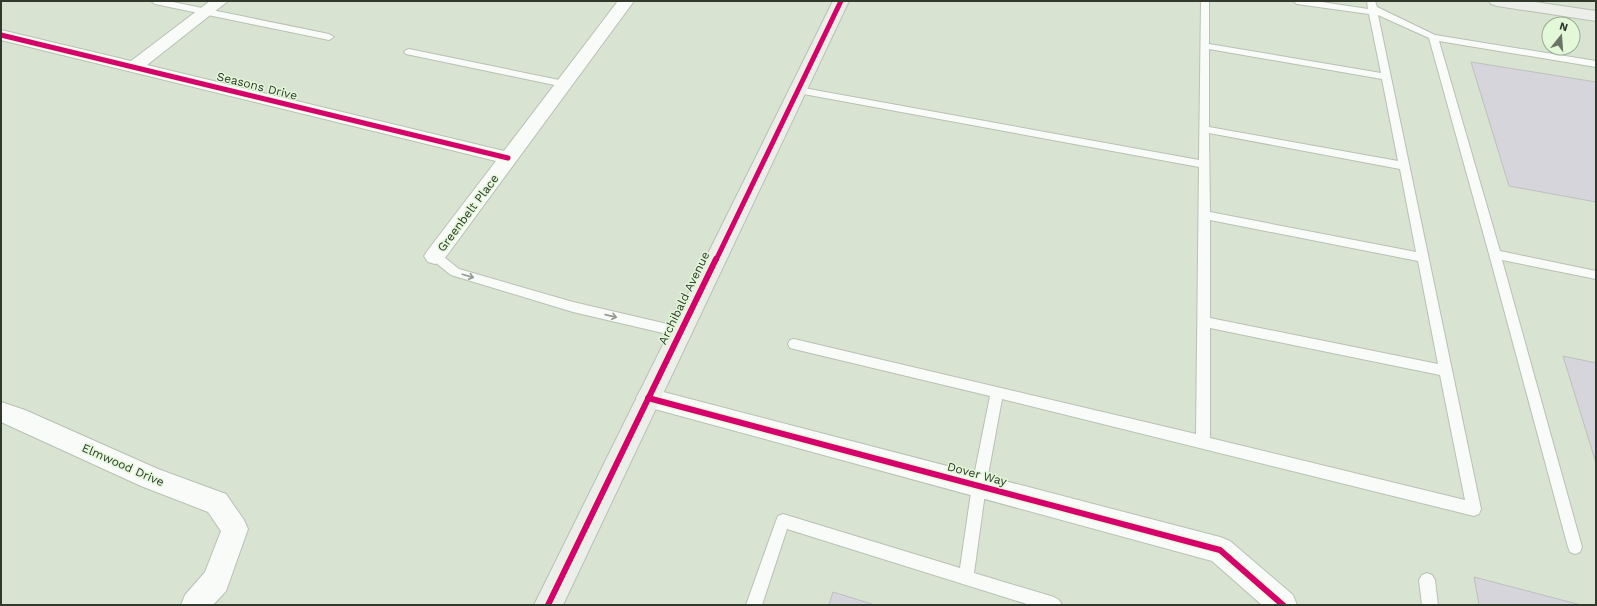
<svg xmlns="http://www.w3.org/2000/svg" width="1597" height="606" font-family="'Work Sans',sans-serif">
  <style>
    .building { fill: #d5d5db; stroke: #bec0bf }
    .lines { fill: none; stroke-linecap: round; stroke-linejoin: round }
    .service-casing { stroke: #b8c1b3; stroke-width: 2 }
    .minor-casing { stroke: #b8c1b3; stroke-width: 2 }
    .secondary-casing { stroke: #b8c1b3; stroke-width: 2 }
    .service { fill: #f9fbf8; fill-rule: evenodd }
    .minor { fill: #f9fbf8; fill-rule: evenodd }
    .secondary { fill: #ebeee9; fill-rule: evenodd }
    .cycleway-far1-casing { stroke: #e2f8d8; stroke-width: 7 }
    .cycleway-casing { stroke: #e2f8d8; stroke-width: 9 }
    .cycleway-far1 { stroke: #d6006c; stroke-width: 5 }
    .cycleway { stroke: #d6006c; stroke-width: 6 }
    .oneway { stroke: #959a92 }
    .labels { text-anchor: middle; stroke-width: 3; stroke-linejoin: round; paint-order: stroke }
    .street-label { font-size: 12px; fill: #31392d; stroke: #e2f8d8 }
  </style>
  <rect width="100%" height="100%" fill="#d8e3d2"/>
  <!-- building -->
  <g class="building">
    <path d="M1471,62L1596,82V202L1509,186Z"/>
    <path d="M1563,356L1596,363V463Z"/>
    <path d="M1474,577L1581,605H1479Z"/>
    <path d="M833,592L875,605H829Z"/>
  </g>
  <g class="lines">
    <!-- service casing -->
    <g class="service-casing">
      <g id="service">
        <path d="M151,1H168L329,34L334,37L329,40L155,4Z"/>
        <path d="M1201,1H1209V44L1381,73L1369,14L1297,4L1293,1H1315L1368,9L1367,1H1375L1377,7L1435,35L1596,61V67L1439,41L1500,251L1596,271V279L1502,260L1582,547L1580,552L1575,554L1570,552L1568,547L1489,254L1429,38L1378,15L1481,509L1479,514L1474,516L1002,399L986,486L974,573L1054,597L1059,600L1062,605H1030L787,529L762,605H746L776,521L778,516L783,514L960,568L972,486L990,396L794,349L790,348L788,344L790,340L794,339L1196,434L1199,167L798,93L795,92L793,90L795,88L798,87L1199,160ZM1209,49L1382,79L1398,161L1209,127ZM1209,133L1400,169L1416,252L1210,212ZM1210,220L1418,261L1438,364L1210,318ZM1210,328L1440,375L1465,500L1210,438Z"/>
        <path d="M409,49L564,81L569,84L564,87L406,54L404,52L406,50Z"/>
        <path d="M435,252L439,253L459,269L573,302L680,327L684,329L686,332L684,335L680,337L573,312L451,275L431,259L429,256L431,253Z"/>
        <path d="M1427,573L1432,575L1435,580L1438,605H1422L1419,580L1422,575Z"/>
      </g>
    </g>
    <!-- minor casing -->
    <g class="minor-casing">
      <g id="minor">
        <path d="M210,1H228L147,65L504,151L618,1H634L442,262L435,264L428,262L424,256L428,250L496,161L1,40V30L131,61Z"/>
        <path d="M648,388L1220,537L1230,541L1293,595L1297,605H1262L1212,561L640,405L636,398L640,391Z"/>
        <path d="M1,402L25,410L158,469L226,494L244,520L248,529L226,591L213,605H181L185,595L205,572L221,531L208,512L141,486L1,422Z"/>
      </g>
    </g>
    <!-- secondary casing -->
    <g class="secondary-casing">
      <g id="secondary">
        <path d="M833,1H849L563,605H534Z"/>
        <path d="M1489,1H1528L1596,11V21L1497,6L1491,4Z"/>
      </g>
    </g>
    <!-- service -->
    <use href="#service" class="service"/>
    <!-- minor -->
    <use href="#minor" class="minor"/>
    <!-- secondary -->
    <use href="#secondary" class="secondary"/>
    <!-- cycleway-far1 casing -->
    <g class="cycleway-far1-casing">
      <g id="cycleway-far1">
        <path d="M1,35L508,158"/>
        <path d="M716,260L841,1"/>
      </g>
    </g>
    <!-- cycleway casing -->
    <g class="cycleway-casing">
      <g id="cycleway">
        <path d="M648,398L1220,550L1283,605"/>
        <path d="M548,605L716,259"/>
      </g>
    </g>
    <!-- cycleway-far1 -->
    <use href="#cycleway-far1" class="cycleway-far1"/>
    <!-- cycleway -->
    <use href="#cycleway" class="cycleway"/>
  </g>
  <!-- one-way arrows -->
  <defs><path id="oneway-shaft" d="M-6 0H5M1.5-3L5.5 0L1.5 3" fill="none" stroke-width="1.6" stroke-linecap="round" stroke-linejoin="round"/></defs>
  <g class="oneway">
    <use href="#oneway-shaft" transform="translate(468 276) rotate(16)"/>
    <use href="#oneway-shaft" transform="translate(611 316) rotate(13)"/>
  </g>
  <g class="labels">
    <!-- street labels -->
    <g class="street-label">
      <text transform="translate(257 86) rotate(14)" y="4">Seasons Drive</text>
      <text transform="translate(468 213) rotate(-53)" y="4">Greenbelt Place</text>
      <text transform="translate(684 298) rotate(-64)" y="4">Archibald Avenue</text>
      <text transform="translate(123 465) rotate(24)" y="4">Elmwood Drive</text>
      <text transform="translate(977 474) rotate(15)" y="4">Dover Way</text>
    </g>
  </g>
  <!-- border -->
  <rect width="1597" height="606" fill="none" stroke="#31392d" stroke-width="4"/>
  <!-- north arrow -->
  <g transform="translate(1561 36) rotate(17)"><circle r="19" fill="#e2f8d8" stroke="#9bac94"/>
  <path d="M0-3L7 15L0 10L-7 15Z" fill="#6b7467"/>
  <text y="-6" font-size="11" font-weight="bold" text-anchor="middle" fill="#31392d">N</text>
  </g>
</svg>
